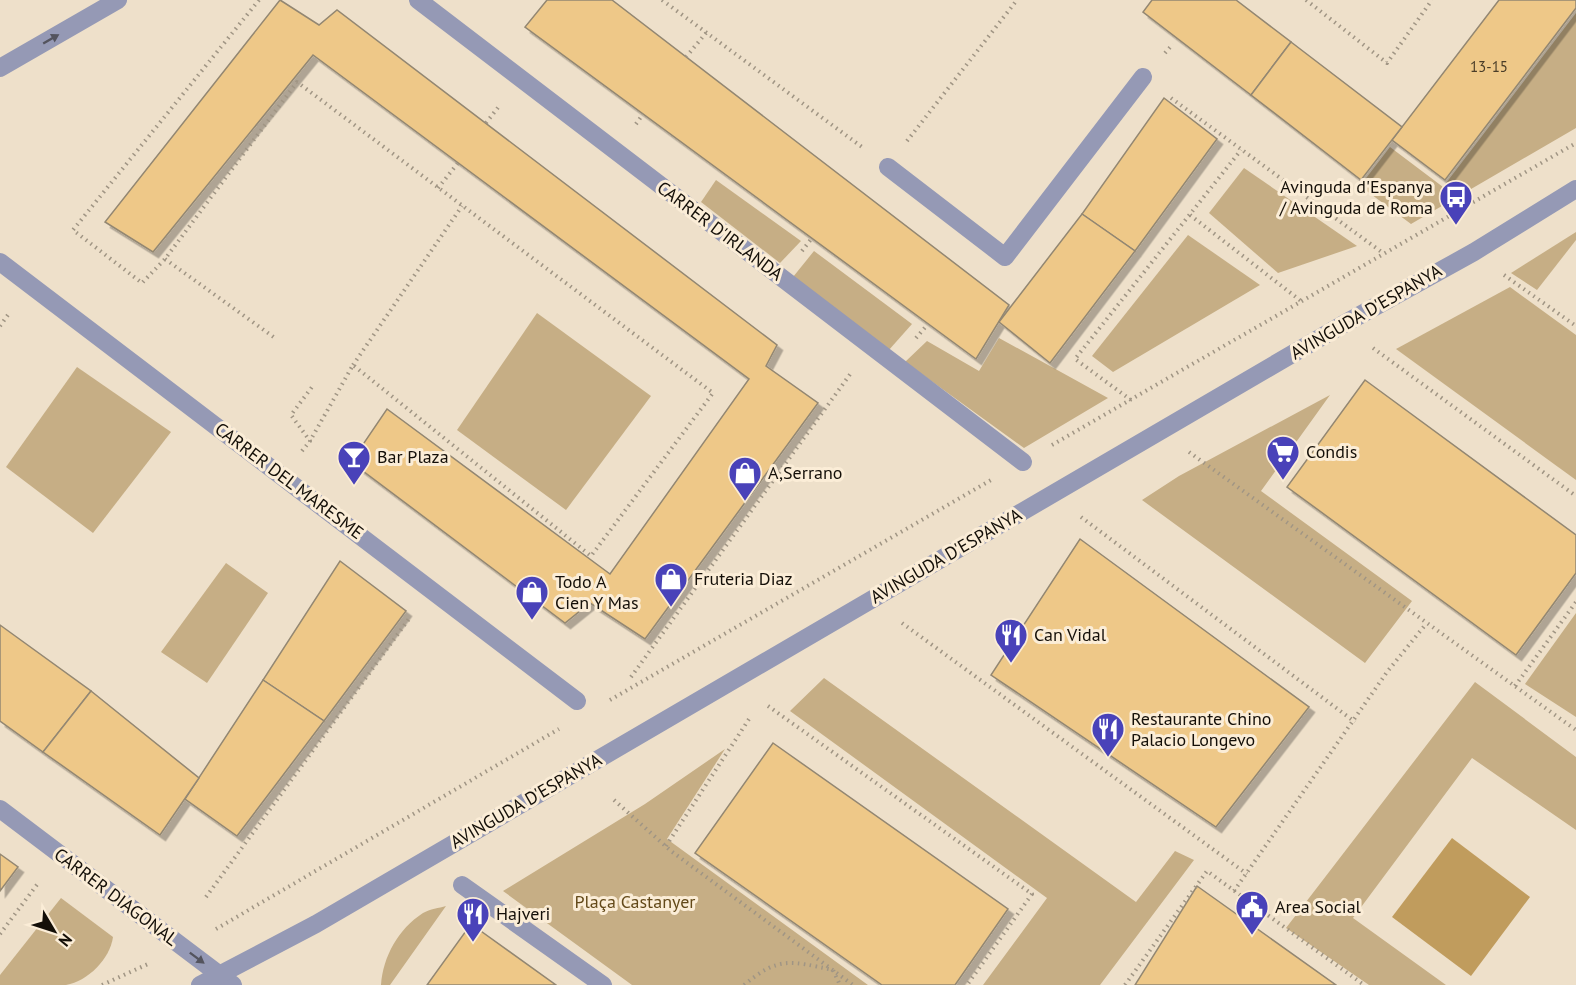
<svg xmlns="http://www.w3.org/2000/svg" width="1576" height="985" font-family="'PT Sans',sans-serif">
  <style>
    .green { fill: #c6ae85 }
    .water { fill: #c09c5d }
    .building { fill: #eec888; stroke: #938772; stroke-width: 1.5; filter: url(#shadow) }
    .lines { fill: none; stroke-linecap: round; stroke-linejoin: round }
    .path { stroke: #a09584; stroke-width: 4; stroke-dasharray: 1.5 4.5; stroke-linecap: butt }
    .street { stroke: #9599b5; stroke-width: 18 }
    .oneway { fill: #54545e }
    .labels { text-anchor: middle; stroke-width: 6; stroke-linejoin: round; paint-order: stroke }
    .number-label { font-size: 15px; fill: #4a3d28 }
    .poi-label { font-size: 18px; fill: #140f08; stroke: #fbedd7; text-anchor: start }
    .street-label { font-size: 18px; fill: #140f08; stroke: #fbedd7 }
    .park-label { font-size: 18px; fill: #634919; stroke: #fbedd7 }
  </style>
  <defs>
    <filter id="shadow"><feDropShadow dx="5.5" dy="5.5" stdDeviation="0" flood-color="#0004"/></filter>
  </defs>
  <rect width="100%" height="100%" fill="#eee0ca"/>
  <!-- green -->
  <g class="green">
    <path d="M1576,13V128L1411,224L1360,186L1390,147L1443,187Z"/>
    <path d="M1244,168L1357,246L1278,273L1209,213Z"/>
    <path d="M716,180L801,241L780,263L701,202Z"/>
    <path d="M1576,232V240L1537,290L1511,273Z"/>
    <path d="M1188,235L1260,285L1113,372L1092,356Z"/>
    <path d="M814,251L912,324L888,351L793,277Z"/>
    <path d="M1510,287L1576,335V480L1396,349Z"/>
    <path d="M537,313L651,396L566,510L457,430Z"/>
    <path d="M999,338L1108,398L1024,448L905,362L927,341L979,371Z"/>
    <path d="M77,367L171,432L93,533L6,467Z"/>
    <path d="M1330,395L1261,491L1412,601L1365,663L1142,500L1179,476Z"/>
    <path d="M226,563L268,593L207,683L161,652Z"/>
    <path d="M1576,613V717L1525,684Z"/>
    <path d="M824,678L1136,902L1175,851L1194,860L1100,985H983L1047,898L790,711Z"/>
    <path d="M1475,682L1576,757V830L1472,758L1353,918L1446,985H1369L1286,928Z"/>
    <path d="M725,749L667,839L868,985H632L503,891L645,804Z"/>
    <path d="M61,898L113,937C110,959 88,981 66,985C46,985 21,985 0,985V975Z"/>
    <path d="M446,906L390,985H381C383,957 398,929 423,913C430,909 439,908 446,906Z"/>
  </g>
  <!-- water -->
  <path class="water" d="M1452,838L1530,897L1471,976L1392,917Z"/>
  <!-- building -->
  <g class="building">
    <path d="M280,0L319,25L337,10L777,345L766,366L818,403L645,639L590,603L565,623L351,462L387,409L610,574L749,379L313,55L153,252L105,222Z"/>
    <path d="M547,0H612L1009,305L976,359L525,27Z"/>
    <path d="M1152,0H1236L1291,42L1251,95L1143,12Z"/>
    <path d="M1499,0H1576V8L1445,180L1392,140Z"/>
    <path d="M1291,42L1402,127L1361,180L1251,95Z"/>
    <path d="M1164,98L1217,139L1135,251L1082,214Z"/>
    <path d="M1082,214L1135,251L1050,363L999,322Z"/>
    <path d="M1365,380L1576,535V573L1516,655L1287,487Z"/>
    <path d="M1080,539L1309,707L1216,827L991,675Z"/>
    <path d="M340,561L406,611L324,721L263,680Z"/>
    <path d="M0,625L91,691L43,752L0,721Z"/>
    <path d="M263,680L324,721L237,836L185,799Z"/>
    <path d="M91,691L199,778L160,835L43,752Z"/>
    <path d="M773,743L1008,909L955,985H882L695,853Z"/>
    <path d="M0,854L18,867L0,891Z"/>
    <path d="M1197,886L1336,985H1135Z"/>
    <path d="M471,924L556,985H427Z"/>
  </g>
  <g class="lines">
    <!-- path -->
    <g class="path">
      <path d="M259,0L73,230L142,283L165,259L297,82L713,393L591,556L353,365L310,441"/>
      <path d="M662,0L862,147"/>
      <path d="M1306,0L1387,63L1432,0"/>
      <path d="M1165,53L1173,44"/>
      <path d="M686,57L706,33"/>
      <path d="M1171,98L1383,253"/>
      <path d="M486,123L500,105"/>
      <path d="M636,124L643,114"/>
      <path d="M907,141L1017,0"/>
      <path d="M438,188L458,163"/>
      <path d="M1190,215L1301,301"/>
      <path d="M802,251L812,238"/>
      <path d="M165,259L275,338"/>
      <path d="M1504,275L1576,326"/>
      <path d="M0,326L10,312"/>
      <path d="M916,338L928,324"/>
      <path d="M1373,348L1576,496"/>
      <path d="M353,365L462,206"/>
      <path d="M1131,400L1075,359L1241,150"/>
      <path d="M1052,445L1576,143"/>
      <path d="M302,451L310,441L291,415L312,387"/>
      <path d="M1189,452L1576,730"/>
      <path d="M1081,517L1355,722"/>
      <path d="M902,623L1247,874"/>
      <path d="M631,677L851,373"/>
      <path d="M1515,686L1576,602"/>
      <path d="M610,700L991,480"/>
      <path d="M768,706L1032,894L967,985"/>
      <path d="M614,800L671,851L853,985"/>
      <path d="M666,846L751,716"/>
      <path d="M1234,891L1387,672L1426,624"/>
      <path d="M206,897L411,616"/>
      <path d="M216,929L559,729"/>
      <path d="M0,934L39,882"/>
      <path d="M102,985L148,964"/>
      <path d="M744,985C779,956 790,961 833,970L840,985"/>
      <path d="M1125,985L1207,871L1364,985"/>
    </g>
    <!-- street -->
    <g class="street">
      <path d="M418,0L1023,462"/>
      <path d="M0,68L118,0"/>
      <path d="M888,167L1005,257L1143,77"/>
      <path d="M0,262L577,701"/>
      <path d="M0,809L233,985"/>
      <path d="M462,885L603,985"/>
      <path d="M200,985L316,924L1342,325L1474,252L1576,189"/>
    </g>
  </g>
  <!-- one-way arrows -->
  <defs><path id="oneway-solid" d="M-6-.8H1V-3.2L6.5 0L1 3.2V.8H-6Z" transform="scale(1.5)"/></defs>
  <g class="oneway">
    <use href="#oneway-solid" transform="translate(51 39) rotate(-30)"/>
    <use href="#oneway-solid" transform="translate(197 958) rotate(37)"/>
  </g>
  <!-- icons -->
  <defs>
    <g id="bus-pin" transform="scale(1.725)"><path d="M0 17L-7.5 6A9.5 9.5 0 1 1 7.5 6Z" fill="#4942b9" stroke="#fbedd7"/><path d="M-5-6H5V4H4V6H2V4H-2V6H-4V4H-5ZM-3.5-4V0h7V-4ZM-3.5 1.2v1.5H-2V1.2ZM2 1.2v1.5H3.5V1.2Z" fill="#fff"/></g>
    <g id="supermarket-pin" transform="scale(1.725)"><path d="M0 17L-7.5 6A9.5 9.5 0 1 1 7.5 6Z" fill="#4942b9" stroke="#fbedd7"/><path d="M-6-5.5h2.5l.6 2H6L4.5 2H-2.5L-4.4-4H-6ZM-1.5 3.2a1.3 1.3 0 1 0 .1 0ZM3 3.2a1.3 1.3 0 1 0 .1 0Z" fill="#fff"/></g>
    <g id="bar-pin" transform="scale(1.725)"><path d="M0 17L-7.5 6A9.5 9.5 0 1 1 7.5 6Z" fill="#4942b9" stroke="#fbedd7"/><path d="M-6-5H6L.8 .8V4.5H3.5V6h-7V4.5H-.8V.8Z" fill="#fff"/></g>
    <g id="shop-pin" transform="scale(1.725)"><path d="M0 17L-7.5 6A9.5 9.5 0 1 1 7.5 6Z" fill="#4942b9" stroke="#fbedd7"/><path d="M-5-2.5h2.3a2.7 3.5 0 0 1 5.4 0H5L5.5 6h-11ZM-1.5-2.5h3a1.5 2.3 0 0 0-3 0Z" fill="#fff"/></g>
    <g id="restaurant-pin" transform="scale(1.725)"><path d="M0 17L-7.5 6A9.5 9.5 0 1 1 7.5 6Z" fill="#4942b9" stroke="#fbedd7"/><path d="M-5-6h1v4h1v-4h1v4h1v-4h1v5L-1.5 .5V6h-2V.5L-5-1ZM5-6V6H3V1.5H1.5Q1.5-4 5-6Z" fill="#fff"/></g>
    <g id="civic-pin" transform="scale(1.725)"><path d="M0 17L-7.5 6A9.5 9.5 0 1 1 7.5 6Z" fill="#4942b9" stroke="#fbedd7"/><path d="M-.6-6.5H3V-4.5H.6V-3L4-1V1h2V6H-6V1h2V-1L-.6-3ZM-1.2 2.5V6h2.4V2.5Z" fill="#fff"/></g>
  </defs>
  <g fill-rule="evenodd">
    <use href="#bus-pin" x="1456" y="197"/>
    <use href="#supermarket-pin" x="1283" y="452"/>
    <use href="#bar-pin" x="354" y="457"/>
    <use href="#shop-pin" x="745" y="473"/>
    <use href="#shop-pin" x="671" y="579"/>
    <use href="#shop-pin" x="532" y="592"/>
    <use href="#restaurant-pin" x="1011" y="635"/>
    <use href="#restaurant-pin" x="1108" y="729"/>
    <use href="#civic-pin" x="1252" y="907"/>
    <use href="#restaurant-pin" x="473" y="914"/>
  </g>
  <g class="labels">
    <!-- number labels -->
    <g class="number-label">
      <text x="1489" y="72">13-15</text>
    </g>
    <!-- poi labels -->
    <g class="poi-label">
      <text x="1433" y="193" text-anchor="end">Avinguda d'Espanya<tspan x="1433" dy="21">/ Avinguda de Roma</tspan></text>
      <text x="1306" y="458">Condis</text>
      <text x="377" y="463">Bar Plaza</text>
      <text x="768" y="479">A,Serrano</text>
      <text x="694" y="585">Fruteria Diaz</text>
      <text x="555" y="588">Todo A<tspan x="555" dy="21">Cien Y Mas</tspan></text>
      <text x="1034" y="641">Can Vidal</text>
      <text x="1131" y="725">Restaurante Chino<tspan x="1131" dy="21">Palacio Longevo</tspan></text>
      <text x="1275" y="913">Area Social</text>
      <text x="496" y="920">Hajveri</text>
    </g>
    <!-- street labels -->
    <g class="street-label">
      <text transform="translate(720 231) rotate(37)" y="6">CARRER D'IRLANDA</text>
      <text transform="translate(1366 312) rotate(-30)" y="6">AVINGUDA D'ESPANYA</text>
      <text transform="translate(289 481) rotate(37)" y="6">CARRER DEL MARESME</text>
      <text transform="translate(946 556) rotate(-30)" y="6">AVINGUDA D'ESPANYA</text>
      <text transform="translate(526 801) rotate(-30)" y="6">AVINGUDA D'ESPANYA</text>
      <text transform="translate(116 897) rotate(37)" y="6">CARRER DIAGONAL</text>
    </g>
    <!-- park labels -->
    <g class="park-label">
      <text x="635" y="908">Plaça Castanyer</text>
    </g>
  </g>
  <!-- north arrow -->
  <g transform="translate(54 931) rotate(129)" stroke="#fbedd7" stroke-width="4.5" paint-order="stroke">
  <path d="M0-4.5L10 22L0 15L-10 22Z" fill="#140f08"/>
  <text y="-9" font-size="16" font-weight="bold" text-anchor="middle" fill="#140f08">N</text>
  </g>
</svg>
